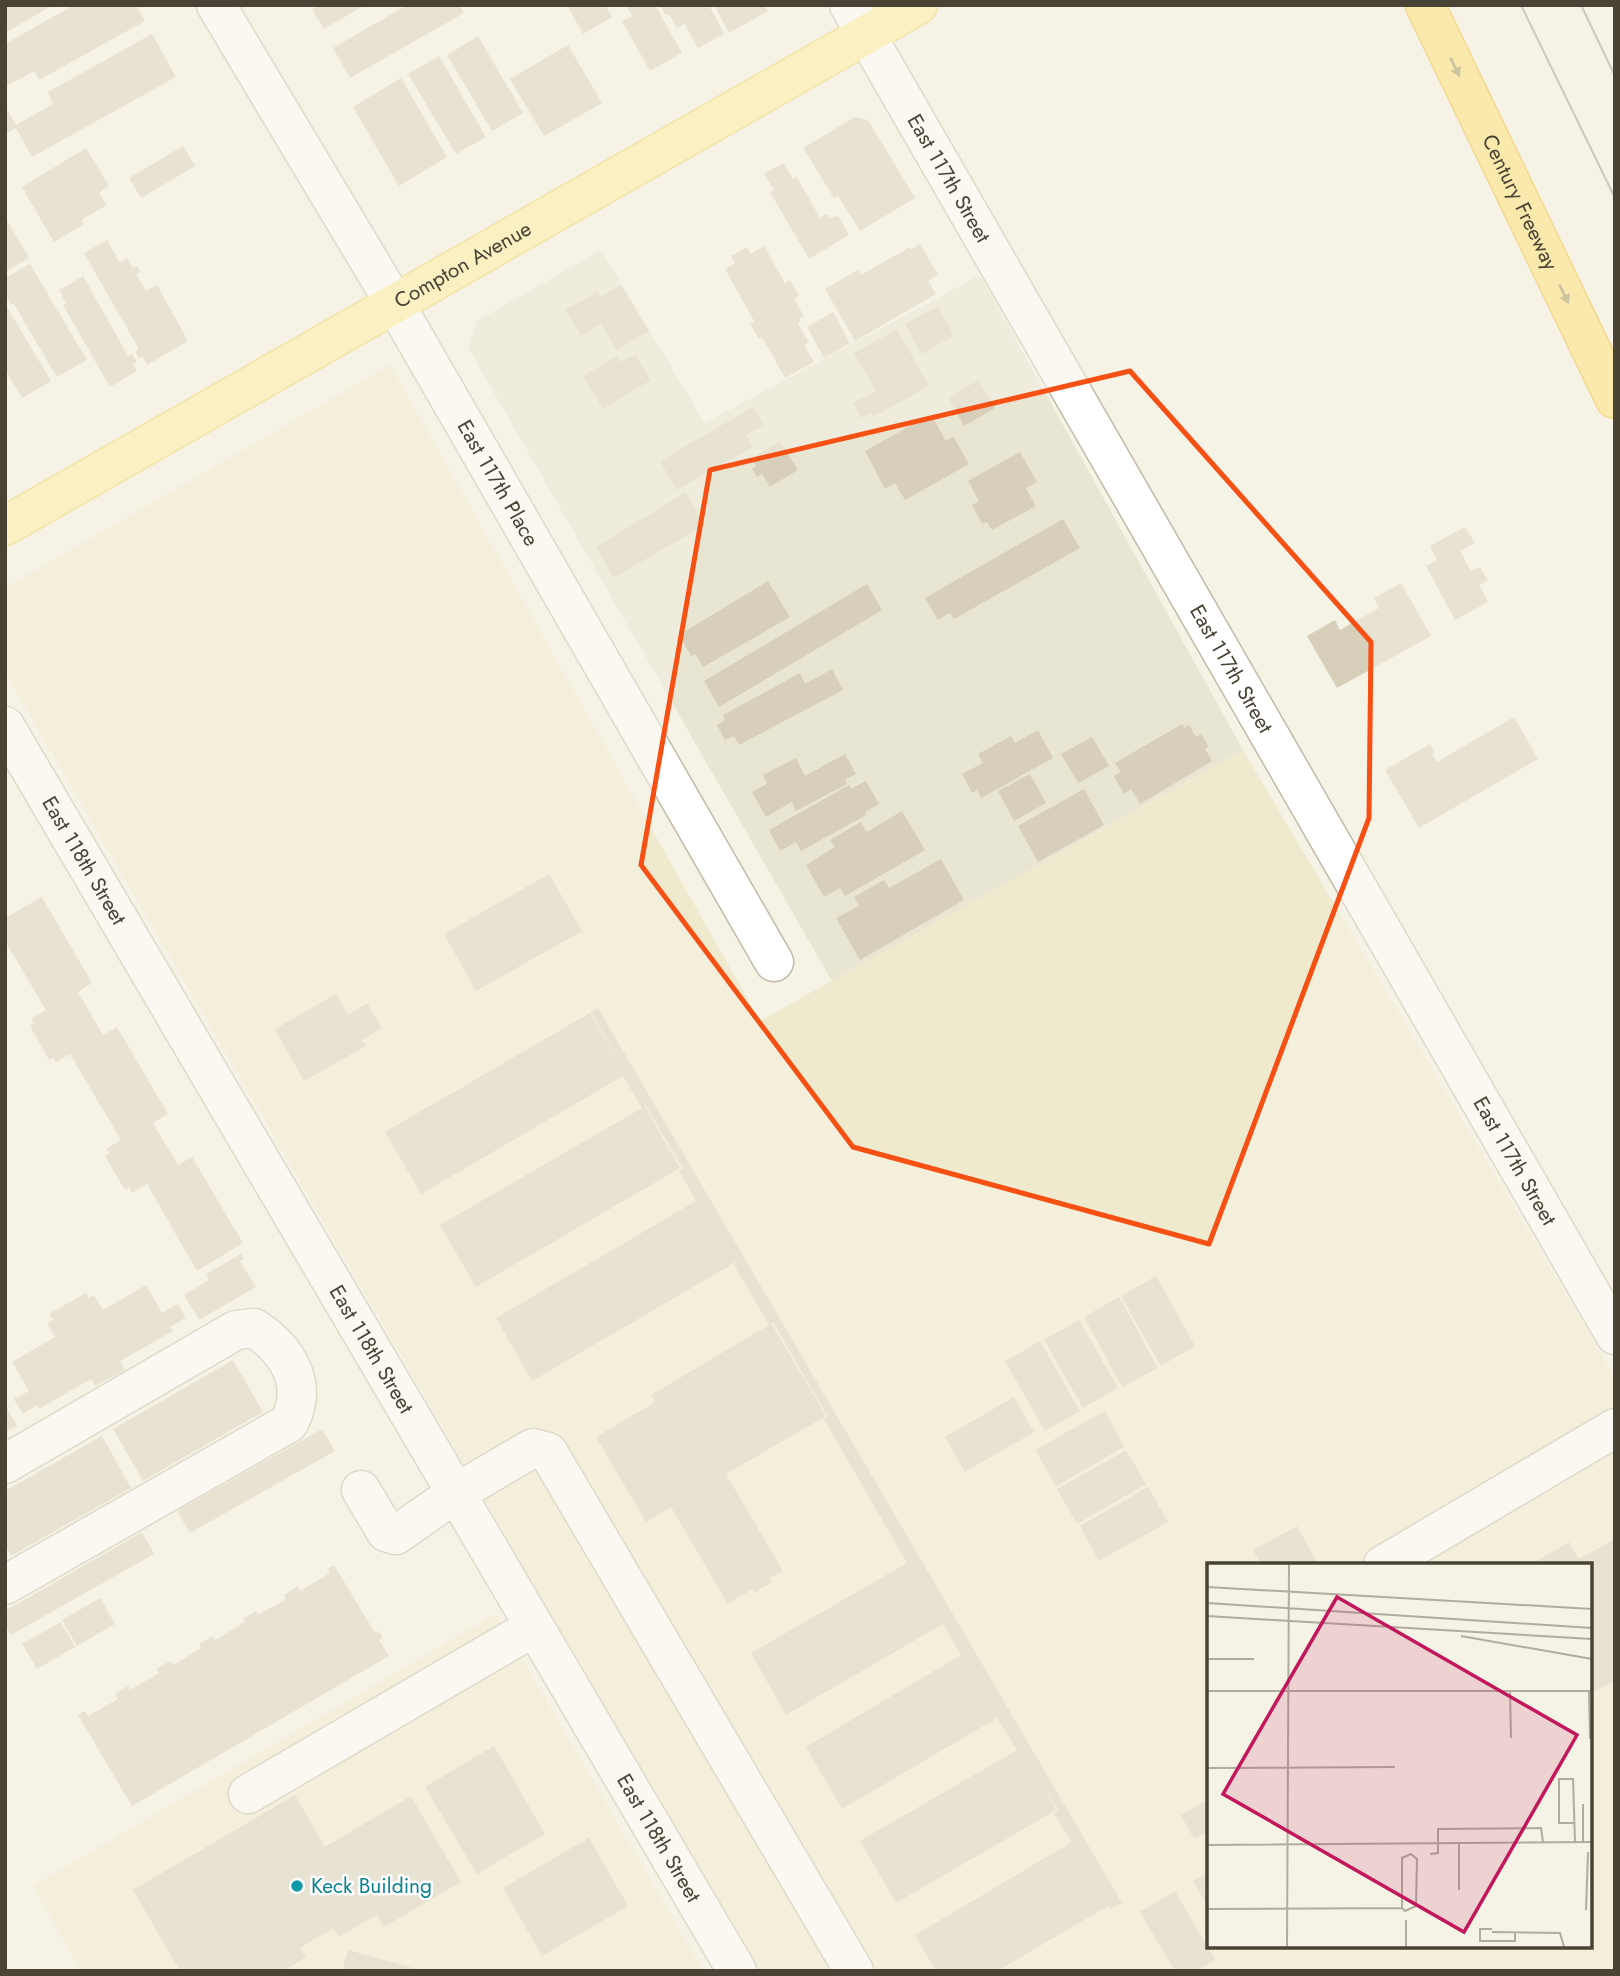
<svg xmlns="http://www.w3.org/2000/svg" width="1620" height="1976" font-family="Jost,sans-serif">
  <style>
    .residential { fill: #e9e5d3 }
    .education { fill: #efeace; fill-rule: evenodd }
    .building { fill: #d7cfba }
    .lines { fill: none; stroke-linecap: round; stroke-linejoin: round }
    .minor-casing { stroke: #c1bba8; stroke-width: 41 }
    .major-casing { stroke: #efd459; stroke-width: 41 }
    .highway-casing { stroke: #edbb28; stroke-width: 41 }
    .minor { stroke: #fff; stroke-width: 38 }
    .major { stroke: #ffed95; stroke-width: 38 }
    .highway { stroke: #ffde67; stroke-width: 38 }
    .tram { stroke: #969696; stroke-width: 2 }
    .oneway { fill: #9a894b }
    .marked { fill: none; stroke: #f65015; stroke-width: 5; stroke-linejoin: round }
    .culture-dot { fill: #0f9aa8; stroke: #fff; stroke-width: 2.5 }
    .labels { text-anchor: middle; stroke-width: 5; stroke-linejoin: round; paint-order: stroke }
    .street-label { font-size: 21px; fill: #484334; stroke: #fff }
    .culture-label { font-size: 21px; fill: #0d838f; stroke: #fff; text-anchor: start }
    .inset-road { fill: none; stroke: #b0ac9f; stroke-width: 2 }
    .view { fill: #c2185b; fill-opacity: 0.15; stroke: #c2185b; stroke-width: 3.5 }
    .inset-edge { fill: none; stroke: #484334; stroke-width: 3.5 }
  </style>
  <rect width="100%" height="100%" fill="#f5f2e6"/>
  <!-- residential -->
  <path class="residential" d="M601,250L705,423L980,275L1243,750L832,981L468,348L477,321Z"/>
  <!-- education -->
  <g class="education">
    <path d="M390,365L760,1021L1243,750L1615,1378V1971H758L5,672V588ZM1209,1565H1590V1946H1209Z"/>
    <path d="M496,1614L703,1971H81L33,1886Z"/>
  </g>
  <!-- building -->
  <g class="building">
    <path d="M5,5H53L5,33Z"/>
    <path d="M74,5H136L145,21L39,80L34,71L5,87V44Z"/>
    <path d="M319,5H365L324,29L312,9Z"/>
    <path d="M407,5H460L464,13L350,78L333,48Z"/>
    <path d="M567,5H605L612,17L583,34Z"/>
    <path d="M626,5H655L682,53L650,71L622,21L632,16Z"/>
    <path d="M660,5H709L724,34L698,48L685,24L677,28L669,14L665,15Z"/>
    <path d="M714,5H764L768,11L729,33Z"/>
    <path d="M152,34L176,77L32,157L16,128L5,134V106L16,125L53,104L48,92Z"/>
    <path d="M478,36L523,113L492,131L447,55Z"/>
    <path d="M568,45L602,103L544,136L510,79Z"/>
    <path d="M439,56L486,137L456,154L408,74Z"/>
    <path d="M401,78L447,157L399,186L353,107Z"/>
    <path d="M855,117L868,120L915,198L860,231L838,196L834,198L803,148Z"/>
    <path d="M183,146L195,166L141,198L129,178Z"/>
    <path d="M86,148L109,186L99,193L107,205L81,220L84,224L54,242L22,187Z"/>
    <path d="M783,163L793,179L796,176L820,218L827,214L830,219L838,215L849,235L809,259L770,192L774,190L764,174Z"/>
    <path d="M5,217L29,258L5,272Z"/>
    <path d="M107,240L120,263L127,258L133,268L137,266L141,272L136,274L146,291L157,285L188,341L147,365L142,356L139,358L135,351L139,349L84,253Z"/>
    <path d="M920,244L938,275L928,281L936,294L855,341L825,289L858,270L861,275L910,247L911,250Z"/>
    <path d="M764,246L785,283L790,280L799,296L794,299L804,316L799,318L800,321L798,323L809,342L804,345L814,362L785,378L762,337L759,339L750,324L754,321L725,269L735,263L731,256L747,247L751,254Z"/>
    <path d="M30,264L87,360L57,377L13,303L11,304L5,294V278Z"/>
    <path d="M83,276L128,356L132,354L137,362L133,364L137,371L110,387L63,305L66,303L59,290Z"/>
    <path d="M621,285L649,331L617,350L601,324L581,336L565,310L598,291L601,297Z"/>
    <path d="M5,304L51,381L22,398L5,369Z"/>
    <path d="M938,306L954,336L921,354L905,324Z"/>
    <path d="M833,312L850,343L824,358L807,327Z"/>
    <path d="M897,329L929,386L873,417L870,413L861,418L853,403L876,391L854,353Z"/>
    <path d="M635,354L651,380L603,409L583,376L617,356L621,362Z"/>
    <path d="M979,380L995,408L964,426L948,397Z"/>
    <path d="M753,407L764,425L746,435L753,447L676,490L660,461Z"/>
    <path d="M931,414L946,441L953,436L969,464L905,500L895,483L885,489L865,451Z"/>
    <path d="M780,441L798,470L770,487L762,474L757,477L752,469L756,466L751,459Z"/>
    <path d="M1020,452L1037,482L1026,488L1036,506L992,530L987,522L982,524L972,505L979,501L968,481Z"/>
    <path d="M686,492L704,525L614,578L596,547Z"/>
    <path d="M1063,519L1080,548L954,619L950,613L938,620L925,598Z"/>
    <path d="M1465,527L1475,543L1460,551L1471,571L1480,567L1488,580L1479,585L1488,602L1455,620L1426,566L1437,560L1430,546Z"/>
    <path d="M768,581L790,617L703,667L695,654L691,656L679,635Z"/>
    <path d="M1401,583L1431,636L1337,688L1307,636L1335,620L1340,630L1379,608L1374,598Z"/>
    <path d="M867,584L882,610L719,707L704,681Z"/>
    <path d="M832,669L843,690L739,745L734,736L725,740L717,725L725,720L723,715L800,673L805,684Z"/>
    <path d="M1514,717L1538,759L1419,828L1385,770L1430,744L1435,752L1432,754L1437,762Z"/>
    <path d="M1182,724L1184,728L1189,725L1196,737L1201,734L1209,747L1205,749L1212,761L1140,804L1131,789L1124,794L1114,776L1121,772L1115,763Z"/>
    <path d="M1038,730L1053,758L981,798L977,790L972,793L962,774L983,763L978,754L1011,736L1015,743Z"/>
    <path d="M1092,737L1109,766L1078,783L1061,754Z"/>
    <path d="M845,754L856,774L845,780L847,784L796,811L792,802L766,817L752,792L767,784L763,775L796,758L805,776Z"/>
    <path d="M1030,774L1046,803L1014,821L998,791Z"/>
    <path d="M866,781L879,804L865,812L866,815L801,851L796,842L780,851L769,830L849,785L851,789Z"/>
    <path d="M1084,789L1104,825L1038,862L1018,826Z"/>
    <path d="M902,811L925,850L845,896L840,888L824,897L806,865L835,847L830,840L861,822L867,832Z"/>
    <path d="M941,859L964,900L860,960L836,918L859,906L854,897L884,880L889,888Z"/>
    <path d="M549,874L582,931L476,991L444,934Z"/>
    <path d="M42,897L92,983L78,992L103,1035L117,1027L168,1114L153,1123L178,1165L192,1157L243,1243L197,1271L147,1184L132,1193L129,1187L125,1190L105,1156L109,1153L106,1149L121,1140L70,1054L56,1062L53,1058L49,1060L30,1026L34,1023L31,1019L46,1010L5,941V918Z"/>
    <path d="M336,994L348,1015L367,1003L382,1028L362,1040L366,1046L304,1081L275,1029Z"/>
    <path d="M598,1008L1122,1903L1111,1909L1108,1906L997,1971H936L915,1935L1077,1839L1071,1842L1054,1813L1058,1810L1044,1787L1056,1810L896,1903L860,1841L1017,1750L997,1718L842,1809L806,1747L961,1655L943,1624L786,1715L751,1653L907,1563L824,1419L828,1417L773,1322L771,1323L826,1416L726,1474L783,1571L770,1578L772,1582L754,1593L752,1589L728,1604L671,1507L646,1522L596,1437L655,1402L651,1395L769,1325L734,1265L737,1263L736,1262L532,1381L496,1318L696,1201L679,1171L683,1169L645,1104L644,1105L680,1168L476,1287L440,1225L642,1108L623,1076L421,1194L385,1132L590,1013L627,1075L591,1012Z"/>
    <path d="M241,1254L244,1259L240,1261L256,1287L199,1320L184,1295L209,1280L206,1274Z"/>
    <path d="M1156,1276L1195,1346L1161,1366L1121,1296Z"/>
    <path d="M146,1285L162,1313L178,1304L186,1318L170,1327L173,1331L120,1361L125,1370L95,1386L91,1379L39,1409L37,1405L23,1414L14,1399L29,1391L12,1362L55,1337L47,1323L53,1320L49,1314L86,1293L89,1298L94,1295L103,1310Z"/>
    <path d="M1119,1297L1158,1368L1122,1387L1084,1317Z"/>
    <path d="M1079,1320L1118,1388L1083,1408L1044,1340Z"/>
    <path d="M1040,1341L1080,1411L1045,1431L1005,1361Z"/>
    <path d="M233,1360L263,1412L143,1481L113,1429Z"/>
    <path d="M1014,1397L1034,1432L965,1472L945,1437Z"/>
    <path d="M5,1405L17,1426L5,1432Z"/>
    <path d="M1105,1411L1124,1447L1056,1486L1035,1450Z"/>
    <path d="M322,1429L335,1451L190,1533L177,1511Z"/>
    <path d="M102,1436L131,1488L11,1556L5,1545V1491Z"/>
    <path d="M1126,1450L1146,1484L1077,1524L1057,1489Z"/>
    <path d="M1148,1487L1168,1522L1099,1561L1080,1526Z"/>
    <path d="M1297,1526L1318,1565H1261L1253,1550Z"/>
    <path d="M142,1532L154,1554L11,1635L5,1625V1611Z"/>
    <path d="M1615,1539V1680L1590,1694V1565H1530L1569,1542L1579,1559Z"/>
    <path d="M334,1565L375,1633L379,1631L383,1638L379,1640L389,1656L132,1806L78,1715L85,1711L88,1716L118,1699L115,1694L128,1686L130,1690L159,1673L156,1669L170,1661L173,1665L201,1648L199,1644L213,1636L215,1640L245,1622L243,1619L256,1611L258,1615L286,1599L284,1595L298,1586L300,1591L330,1573L328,1569Z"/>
    <path d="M100,1598L115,1624L77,1646L62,1620Z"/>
    <path d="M61,1622L75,1647L37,1669L22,1644Z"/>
    <path d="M494,1746L545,1834L477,1874L425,1787Z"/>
    <path d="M295,1795L325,1847L411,1796L461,1882L384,1927L377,1915L338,1937L333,1928L300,1948L306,1957L283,1971H180L133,1890Z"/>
    <path d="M1209,1799V1831L1194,1839L1181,1815Z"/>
    <path d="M589,1838L628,1906L542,1956L503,1888Z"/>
    <path d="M1209,1872V1909L1193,1881Z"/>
    <path d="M1175,1891L1215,1960L1196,1971H1175L1140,1912Z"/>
    <path d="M348,1950L420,1970V1971H342Z"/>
  </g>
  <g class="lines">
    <!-- minor casing -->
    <g class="minor-casing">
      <g id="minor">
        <path id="s1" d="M216,5L395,304L774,962"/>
        <path id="s2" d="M849,5L1615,1335"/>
        <path id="s3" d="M5,726L737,1971"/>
        <path d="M5,1464L236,1330L254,1328C288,1350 309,1384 289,1423L5,1585"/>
        <path d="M361,1490L386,1532L396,1535L456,1493L533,1448L548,1452L854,1971"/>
        <path d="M1383,1565L1615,1428"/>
        <path d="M248,1794L534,1627"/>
      </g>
    </g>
    <!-- major casing -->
    <g class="major-casing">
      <g id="major">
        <path id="s4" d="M5,526L918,5"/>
      </g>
    </g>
    <!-- highway casing -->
    <g class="highway-casing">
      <g id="highway">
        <path id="s5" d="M1425,5L1615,399"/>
      </g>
    </g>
    <!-- minor -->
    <use href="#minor" class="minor"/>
    <!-- major -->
    <use href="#major" class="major"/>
    <!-- highway -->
    <use href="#highway" class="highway"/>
    <!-- tram -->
    <g class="tram">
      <path d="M1521,5L1615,198"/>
      <path d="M1581,5L1615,76"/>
    </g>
  </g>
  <!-- one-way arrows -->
  <defs><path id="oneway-solid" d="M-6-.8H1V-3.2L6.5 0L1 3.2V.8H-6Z" transform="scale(1.75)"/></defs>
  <g class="oneway">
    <use href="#oneway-solid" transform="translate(1455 67) rotate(64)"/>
    <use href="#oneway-solid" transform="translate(1564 294) rotate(64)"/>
  </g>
  <!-- marked area -->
  <path d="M0 0H1620V1976H0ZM1130,371L1371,642L1369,818L1209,1244L853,1147L641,865L710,470Z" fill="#f5f2e6" fill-opacity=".55" fill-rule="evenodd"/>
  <path class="marked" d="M1130,371L1371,642L1369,818L1209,1244L853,1147L641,865L710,470Z"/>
  <!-- markers -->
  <circle class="culture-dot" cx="297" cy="1886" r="7"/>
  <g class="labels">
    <!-- street labels -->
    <g class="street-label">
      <text dy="7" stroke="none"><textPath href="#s2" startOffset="200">East 117th Street</textPath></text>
      <text dy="7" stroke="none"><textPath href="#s5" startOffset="219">Century Freeway</textPath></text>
      <text dy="7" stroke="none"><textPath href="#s4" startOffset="527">Compton Avenue</textPath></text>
      <text dy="7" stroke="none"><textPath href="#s1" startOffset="555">East 117th Place</textPath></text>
      <text dy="7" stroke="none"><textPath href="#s2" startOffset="766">East 117th Street</textPath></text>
      <text dy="7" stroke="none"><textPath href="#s3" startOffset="156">East 118th Street</textPath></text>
      <text dy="7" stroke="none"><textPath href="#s2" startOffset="1334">East 117th Street</textPath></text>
      <text dy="7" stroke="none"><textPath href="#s3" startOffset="723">East 118th Street</textPath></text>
      <text dy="7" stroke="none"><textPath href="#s3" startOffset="1290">East 118th Street</textPath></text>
    </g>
    <!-- culture labels -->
    <g class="culture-label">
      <text x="311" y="1893">Keck Building</text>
    </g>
  </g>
  <!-- overview -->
  <g transform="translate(1207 1563)">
    <rect width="385" height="385" fill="#f5f2e6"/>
    <path class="inset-road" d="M0,24L385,46M0,40L385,65M0,53L385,76M254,73L385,96M0,96H47M0,128H385M303,128L304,175M382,128L383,176M0,205L188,204M367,260H352V216H366L368,279M376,279V241M252,280V327M0,282L385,279M204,291L210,296L209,343L198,348L195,345V295ZM223,291L231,290V266L334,265L336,279M0,346L195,345M379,347L381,289M285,366H273V378H308V369M285,369L353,370L357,384M80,384L82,1M199,384V357"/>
    <path class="view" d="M130,34L370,172L257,369L16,231Z"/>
    <rect width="385" height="385" class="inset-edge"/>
  </g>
  <!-- border -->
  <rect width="1620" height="1976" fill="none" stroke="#484334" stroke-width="14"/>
</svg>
